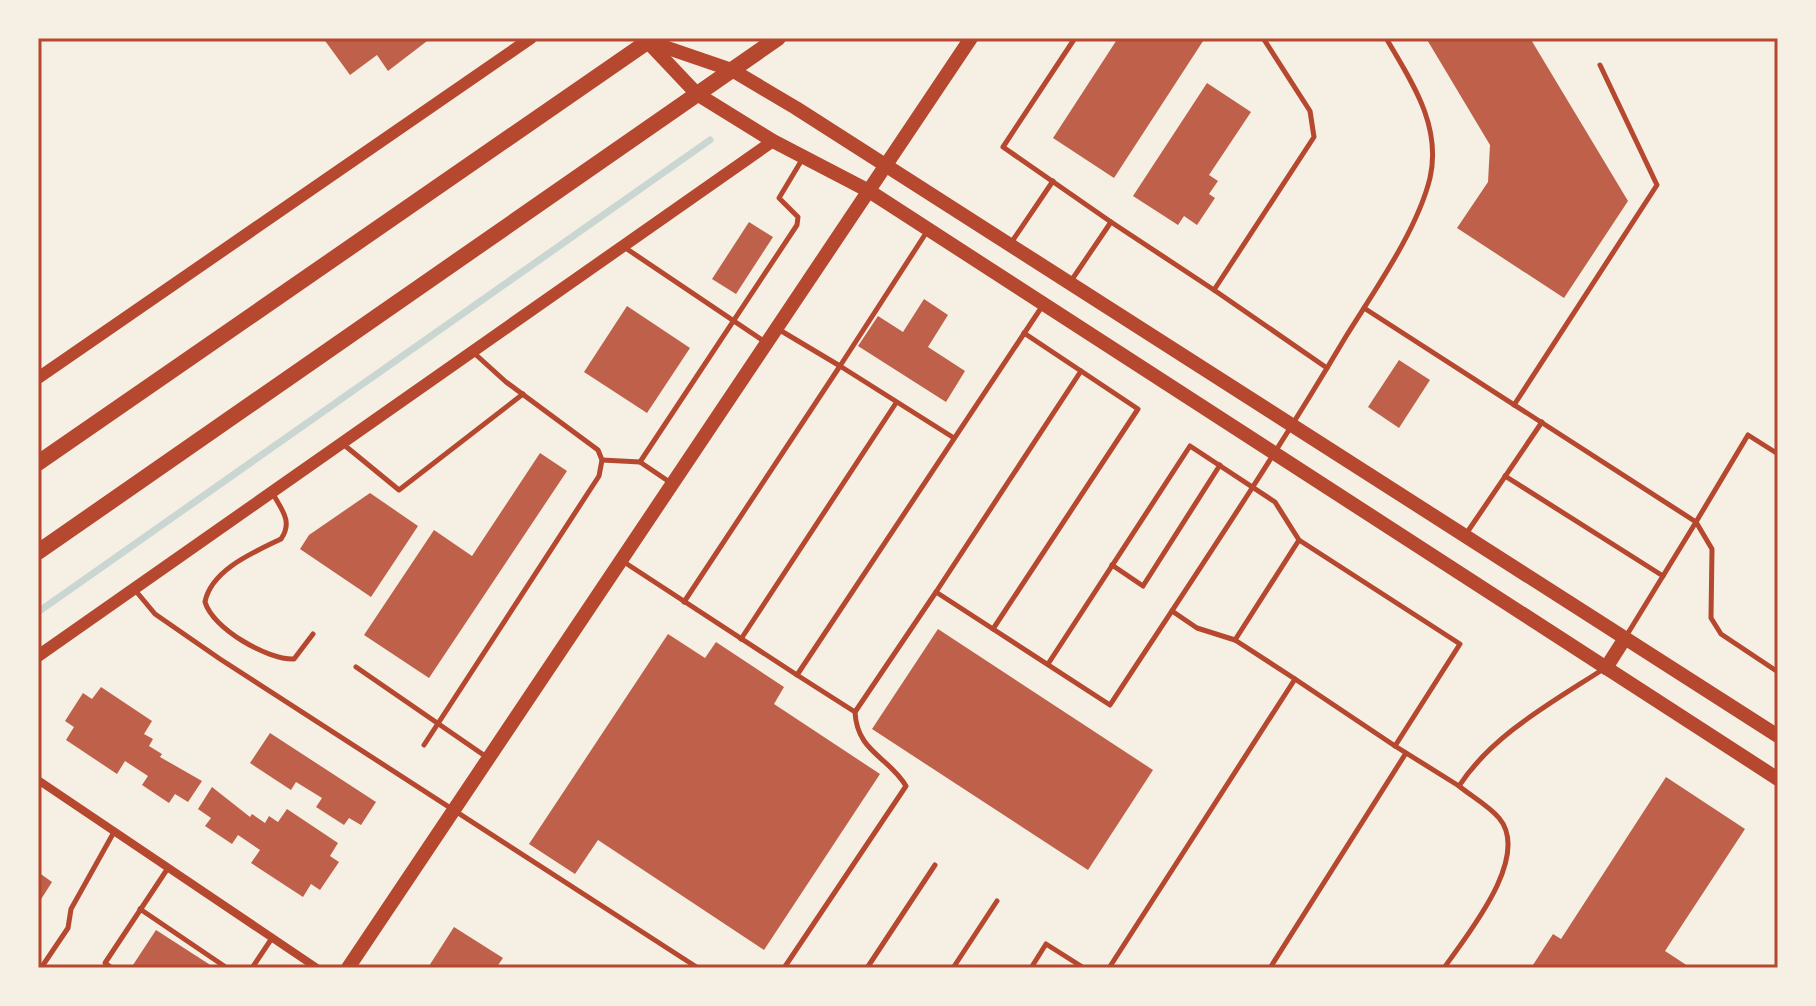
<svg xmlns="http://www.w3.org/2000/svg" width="1816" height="1006" font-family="Signika,sans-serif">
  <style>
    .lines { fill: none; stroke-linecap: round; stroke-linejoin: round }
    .stream { stroke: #c9d6d2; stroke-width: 7 }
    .building { fill: #bf614a }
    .service { stroke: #b5482f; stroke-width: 5 }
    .minor { stroke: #b5482f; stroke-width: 8 }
    .tertiary { stroke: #b5482f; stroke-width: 12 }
    .secondary { stroke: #b5482f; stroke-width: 14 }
    .primary { stroke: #b5482f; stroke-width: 16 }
    .neatline { fill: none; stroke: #b5482f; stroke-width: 3 }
  </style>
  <rect width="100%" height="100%" fill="#f6efe4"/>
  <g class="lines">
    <!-- stream -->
    <path class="stream" d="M38,612L710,140"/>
  </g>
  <!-- building -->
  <g class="building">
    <path d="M323,38H431L388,71L377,55L350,75Z"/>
    <path d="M1118,38H1205L1114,178L1053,138Z"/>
    <path d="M1426,38H1530L1628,201L1564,298L1457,228L1488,182L1490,145Z"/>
    <path d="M1207,83L1251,112L1209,175L1218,181L1209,194L1215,198L1197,225L1184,216L1178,225L1133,196Z"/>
    <path d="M749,222L773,237L736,294L712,279Z"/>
    <path d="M924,299L948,315L928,347L965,371L946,402L858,346L878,316L903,332Z"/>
    <path d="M627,306L690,348L647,413L584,372Z"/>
    <path d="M1399,360L1430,380L1399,428L1368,407Z"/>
    <path d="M540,453L567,471L429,678L364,635L434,530L472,556Z"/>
    <path d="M370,493L418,526L371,597L300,549L309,535Z"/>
    <path d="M938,629L1153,770L1088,870L872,729Z"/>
    <path d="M668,634L705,658L716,642L784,687L774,704L880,774L764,950L598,840L575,874L529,844Z"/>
    <path d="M101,687L152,721L144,734L153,739L149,746L162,754L160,757L202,781L188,802L175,794L169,803L142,785L148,776L125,761L117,774L66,740L74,727L65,721L83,693L92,699Z"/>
    <path d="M270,733L376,802L361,825L349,818L344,825L316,807L322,798L296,782L291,790L250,763Z"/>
    <path d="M1666,777L1745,829L1665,951L1691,968H1531L1553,934L1561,939Z"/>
    <path d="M212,787L250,817L252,814L265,823L269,816L278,822L287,809L338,843L330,856L339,862L320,890L311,884L303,897L251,863L260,850L238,835L232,844L205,826L211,818L198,809Z"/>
    <path d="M38,872L52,882L38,904Z"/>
    <path d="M454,927L503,958L496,968L429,966Z"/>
    <path d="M156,930L215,968H131Z"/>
  </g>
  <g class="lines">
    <!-- service -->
    <g class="service">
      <path d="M1075,38L1003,147L1111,222"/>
      <path d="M1263,38L1310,111L1314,137L1214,290L1327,368"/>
      <path d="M1011,243L1053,181"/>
      <path d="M624,247L765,342"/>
      <path d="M1071,281L1111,222L1214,290"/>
      <path d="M1364,308L1696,522L1625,638"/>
      <path d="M778,329L840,366L928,230"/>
      <path d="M1514,405L1657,185L1600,65"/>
      <path d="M343,444L399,490L523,394"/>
      <path d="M1778,454L1748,435L1696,522L1712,549L1711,618L1721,634L1778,672"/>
      <path d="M602,460L640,462L671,483"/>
      <path d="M640,462L797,225L798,217L779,198L803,158"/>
      <path d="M1505,476L1663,576"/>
      <path d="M273,494C282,510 293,522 281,539C254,552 211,570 205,602C213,629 268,660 294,659L313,634"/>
      <path d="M1466,534L1542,422"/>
      <path d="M624,562L797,675"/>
      <path d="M1112,565L1143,586L1220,465"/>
      <path d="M135,590L155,614L220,659L698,968"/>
      <path d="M936,592L1081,371"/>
      <path d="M684,602L840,366L954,438"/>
      <path d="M1172,611L1197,628L1235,640"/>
      <path d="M993,629L1110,705C1190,583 1271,463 1345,338C1374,291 1417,231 1430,178C1442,125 1411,81 1386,38"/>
      <path d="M741,639L896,403"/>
      <path d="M1048,664L1190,446L1275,502L1299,540"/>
      <path d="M356,667L488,758"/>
      <path d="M1295,679L1395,746"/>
      <path d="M855,712L936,592L993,629L1138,409L1024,333"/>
      <path d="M424,745L599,476L602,460L598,450L506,382L474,353"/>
      <path d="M140,909L227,968"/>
      <path d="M41,968L68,928L71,909L114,832"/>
      <path d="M112,968L105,963L168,868"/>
      <path d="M252,968L272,938"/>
      <path d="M784,968L906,786C888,756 857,752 855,712L797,675L1043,305"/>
      <path d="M867,968L935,865"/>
      <path d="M953,968L997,901"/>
      <path d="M1031,968L1046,944L1084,968"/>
      <path d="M1109,968L1295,679L1235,640L1299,540L1460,644L1395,746L1459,786"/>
      <path d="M1270,968L1406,753"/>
      <path d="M1444,968C1466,936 1532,857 1499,818C1489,806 1471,796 1459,786C1493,734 1553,702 1605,668"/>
    </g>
    <!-- minor -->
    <path class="minor" d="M38,780L317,968"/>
    <!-- tertiary -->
    <g class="tertiary">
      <path d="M38,378L531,38"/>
      <path d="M38,656L773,141"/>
    </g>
    <!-- secondary -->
    <g class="secondary">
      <path d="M644,38L697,94L773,141L869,191L1778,779"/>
      <path d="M653,43L732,70L796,108L1778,736"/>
      <path d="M1606,668L1625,638"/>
      <path d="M348,968L971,38"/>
    </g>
    <!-- primary -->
    <g class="primary">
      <path d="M38,463L653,38"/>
      <path d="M38,552L778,38"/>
    </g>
  </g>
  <!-- border -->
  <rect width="1816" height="1006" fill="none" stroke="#f6efe4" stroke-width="80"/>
  <rect x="40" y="40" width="1736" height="926" class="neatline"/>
</svg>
